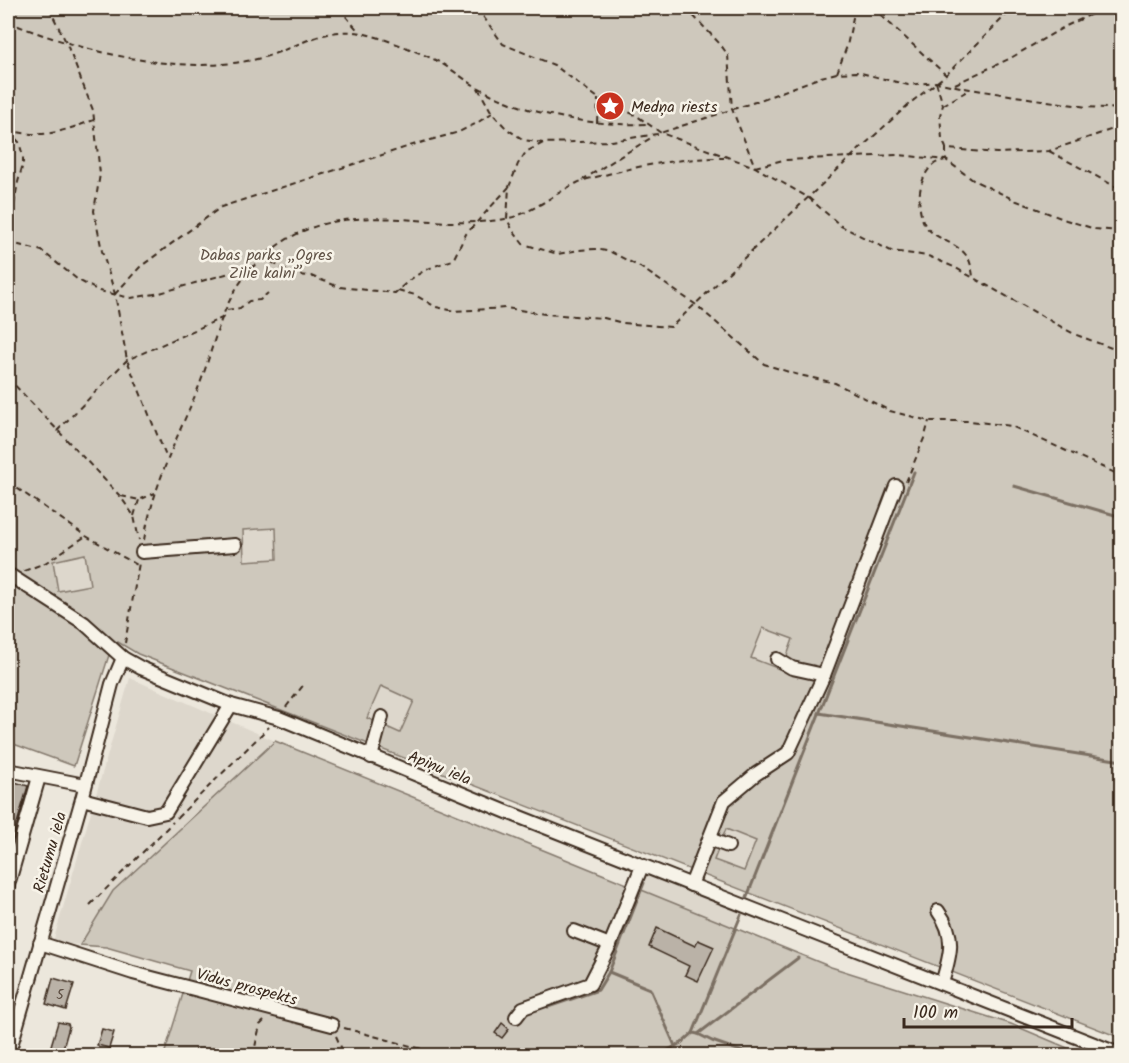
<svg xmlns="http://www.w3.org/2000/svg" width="1129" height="1063" font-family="Kalam,sans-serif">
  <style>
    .built { fill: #ddd7cc }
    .green { fill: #cec8bc; stroke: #84796d; stroke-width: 1.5; fill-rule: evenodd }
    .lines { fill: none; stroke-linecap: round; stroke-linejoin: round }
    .stream { stroke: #7c7064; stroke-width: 3 }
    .building { fill: #bab2a7; stroke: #3b2a1e; stroke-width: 1.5 }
    .minor-casing { stroke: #3b2a1e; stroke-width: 16 }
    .path { stroke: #3b2a1e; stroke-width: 2; stroke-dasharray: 6 4.5; stroke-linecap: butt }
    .minor { stroke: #f7f3e8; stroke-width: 12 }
    .labels { text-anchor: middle; stroke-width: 5; stroke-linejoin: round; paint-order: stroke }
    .number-label { font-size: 14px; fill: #5b4c40 }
    .poi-label { font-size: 16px; fill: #3b2a1e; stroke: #f7f3e8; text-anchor: start }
    .park-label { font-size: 16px; fill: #605246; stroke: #f7f3e8 }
    .street-label { font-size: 16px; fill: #3b2a1e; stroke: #f7f3e8 }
  </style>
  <rect width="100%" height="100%" fill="#ece7dc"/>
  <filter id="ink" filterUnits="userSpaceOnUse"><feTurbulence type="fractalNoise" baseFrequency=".0167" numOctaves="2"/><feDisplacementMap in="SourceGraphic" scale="12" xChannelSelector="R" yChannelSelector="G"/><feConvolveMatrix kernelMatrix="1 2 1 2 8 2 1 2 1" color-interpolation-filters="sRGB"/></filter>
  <g filter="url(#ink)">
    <!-- built -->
    <g class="built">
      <path d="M276,528L277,559L244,561L243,530Z"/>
      <path d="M85,554L90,585L58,591L53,560Z"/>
      <path d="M763,627L793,639L782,670L751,658Z"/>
      <path d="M130,678L275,741L113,891L80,945L53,942Z"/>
      <path d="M381,686L415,702L400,733L367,718Z"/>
      <path d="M726,829L756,841L744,872L714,860Z"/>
      <path d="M642,874L740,912L705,999L608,961Z"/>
    </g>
    <!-- green -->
    <g class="green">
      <path d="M8,8H1121V1038L138,654L118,642L109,655L74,766L8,742ZM276,528L277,559L244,561L243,530ZM85,554L90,585L58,591L53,561ZM763,628L793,639L782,670L751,658ZM381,686L414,701L400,733L367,718ZM726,829L756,841L744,871L714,860Z"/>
      <path d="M275,741L831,967L1011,1024L1084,1055H164L190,971L106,947L80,945L113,891Z"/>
    </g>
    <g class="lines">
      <!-- stream -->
      <g class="stream">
        <path d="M1014,486L1122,517"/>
        <path d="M819,713L1122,761"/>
        <path d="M747,897L914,472"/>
        <path d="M609,972L650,989L675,1046"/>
        <path d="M548,1007L598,990L609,972L644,883"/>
        <path d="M693,1033L698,1034L798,958"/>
        <path d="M698,1034L712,1041L755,1056"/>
        <path d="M459,1053L467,1056"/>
        <path d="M657,1056L683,1042L693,1033L741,915"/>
      </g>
    </g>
    <!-- building -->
    <g class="building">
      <path d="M8,780L28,786L8,854Z"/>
      <path d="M657,928L695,946L698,940L714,947L698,981L685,975L689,966L649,947Z"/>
      <path d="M53,978L74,984L66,1010L46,1004Z"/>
      <path d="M58,1022L68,1024L69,1027L62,1052L50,1049Z"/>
      <path d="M502,1023L509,1029L502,1038L495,1033Z"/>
      <path d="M102,1029L114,1032L109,1048L97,1045Z"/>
    </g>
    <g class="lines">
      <!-- minor casing -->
      <g class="minor-casing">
        <g id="minor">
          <path d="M142,552L235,545"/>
          <path d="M8,574L84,623L123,658L141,668L231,705L279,718L507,812L1122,1055"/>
          <path d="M777,659L792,668L824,675"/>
          <path d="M371,757L382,717"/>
          <path d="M8,770L85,785"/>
          <path d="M82,799L147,816L166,812L231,705"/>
          <path d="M709,839L728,846"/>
          <path d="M8,885L39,777"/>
          <path d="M691,885L724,801L756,774L788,753L824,675L896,486"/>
          <path d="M938,911C957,937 950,956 942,983"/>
          <path d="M574,931L610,945"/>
          <path d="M40,943L133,973L332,1025"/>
          <path d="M516,1017L523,1008L590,984L610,945L642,866"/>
          <path d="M8,1056L82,799L112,684L123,658"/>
        </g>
      </g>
      <!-- path -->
      <g class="path">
        <path d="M49,8L66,42L93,110L100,174L94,211L102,251L115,294L127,360L167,459"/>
        <path d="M339,8L360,33"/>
        <path d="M477,8L503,44L554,65L598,98L637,116L661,133L755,167L809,198L841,226L891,251L928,256L954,267L1074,334L1122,352"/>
        <path d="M686,8L720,44L728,55L732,109L755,167"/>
        <path d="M873,8L946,75"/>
        <path d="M8,22C81,51 182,78 261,58C295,49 323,26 361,33C378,36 417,51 433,59C450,67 464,80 479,88C529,116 591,126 647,124"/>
        <path d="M837,73L847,46L855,8"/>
        <path d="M936,82L943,105L940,115L942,139L946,148L949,149L997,153L1049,151L1122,126"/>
        <path d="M955,84L1009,59L1066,26L1105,8"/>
        <path d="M478,88L492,113L507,129L524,140L543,143L612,141L657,134L755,102L821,77L837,73L857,72L908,85L936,82L970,89L1087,107L1122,109"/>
        <path d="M943,105L969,90"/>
        <path d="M597,123L598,99"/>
        <path d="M8,130C44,139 60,132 94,120"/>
        <path d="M8,131L19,142L23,156V164L18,182L11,222L8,229V242"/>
        <path d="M543,143L526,152L518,164L509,187L507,219L513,231L523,244L558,254L579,250L596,249L611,252L640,267L695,304L764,364L795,374L835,383L890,411L929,421H970L1011,426L1122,476"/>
        <path d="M946,148V160C941,161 936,162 933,165C918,177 916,207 924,223C932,240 958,241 968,258C971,263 972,270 973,276"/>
        <path d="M1049,151L1122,190"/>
        <path d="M755,167L783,160L899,155L946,160L973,180L1017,201L1066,220L1095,229L1122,231"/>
        <path d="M582,180L654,136"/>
        <path d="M8,242L42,251L78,280L99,291L131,298L160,293L254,266"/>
        <path d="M263,257L294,275L311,276L339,287L395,293C415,274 426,268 453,260L466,234L509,187"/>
        <path d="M398,290L415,295L436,307L454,311L506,308L545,314L604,318L623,323L671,327L851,157L909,104L946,75L1013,8"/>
        <path d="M115,294L140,267L221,207L416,144L459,132L477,123L492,113"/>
        <path d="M227,310L240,308L249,301L260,300L268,293"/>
        <path d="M8,378L120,496L134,516L139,540"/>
        <path d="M57,431L127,360L224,317"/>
        <path d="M8,482L86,536L139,566"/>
        <path d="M906,482L925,436L929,421"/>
        <path d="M121,496L139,500L155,493"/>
        <path d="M134,516L139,500"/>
        <path d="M144,540C153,487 176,440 197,391C211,358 217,320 236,289C258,254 296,227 338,221C394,212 449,229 505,219C532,214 553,194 577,183C587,178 598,177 608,174C647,164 684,158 724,158"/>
        <path d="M24,571L45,563L86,536"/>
        <path d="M125,643L139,563"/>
        <path d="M286,707L305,683"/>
        <path d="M177,818L269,727"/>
        <path d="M90,905L173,822"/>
        <path d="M344,1028L448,1056"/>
        <path d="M336,1036L345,1056"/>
        <path d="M253,1056L260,1025L266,1019"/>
      </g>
      <!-- minor -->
      <use href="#minor" class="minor"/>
    </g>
  </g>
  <!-- icons -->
  <defs>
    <g id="sight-disc" transform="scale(1.5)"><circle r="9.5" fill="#c8321e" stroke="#f7f3e8"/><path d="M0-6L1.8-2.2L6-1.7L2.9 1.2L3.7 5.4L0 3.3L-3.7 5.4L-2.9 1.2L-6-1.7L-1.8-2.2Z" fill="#fff"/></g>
  </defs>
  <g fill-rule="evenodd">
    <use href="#sight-disc" x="610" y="106"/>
  </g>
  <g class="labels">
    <!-- number labels -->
    <g class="number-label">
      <text x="60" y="999">5</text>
    </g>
    <!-- poi labels -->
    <g class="poi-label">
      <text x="631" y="112">Medņa riests</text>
    </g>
    <!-- park labels -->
    <g class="park-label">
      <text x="266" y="260">Dabas parks „Ogres<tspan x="266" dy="18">Zilie kalni”</tspan></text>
    </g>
    <!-- street labels -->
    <g class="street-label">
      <text transform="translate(440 767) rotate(22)" y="6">Apiņu iela</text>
      <text transform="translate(49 852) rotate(-74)" y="6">Rietumu iela</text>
      <text transform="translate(247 986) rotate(15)" y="6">Vidus prospekts</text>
    </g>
  </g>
  <!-- margin -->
  <rect width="1129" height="1063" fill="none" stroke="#f7f3e8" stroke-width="30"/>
  <rect x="15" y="15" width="1099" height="1033" fill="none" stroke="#3b2a1e" stroke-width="2" filter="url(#ink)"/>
  <!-- scale -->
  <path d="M904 1018v9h168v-9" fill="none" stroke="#3b2a1e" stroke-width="3"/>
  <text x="913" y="1018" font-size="18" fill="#3b2a1e" stroke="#f7f3e8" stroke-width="4.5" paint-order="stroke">100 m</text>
</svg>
